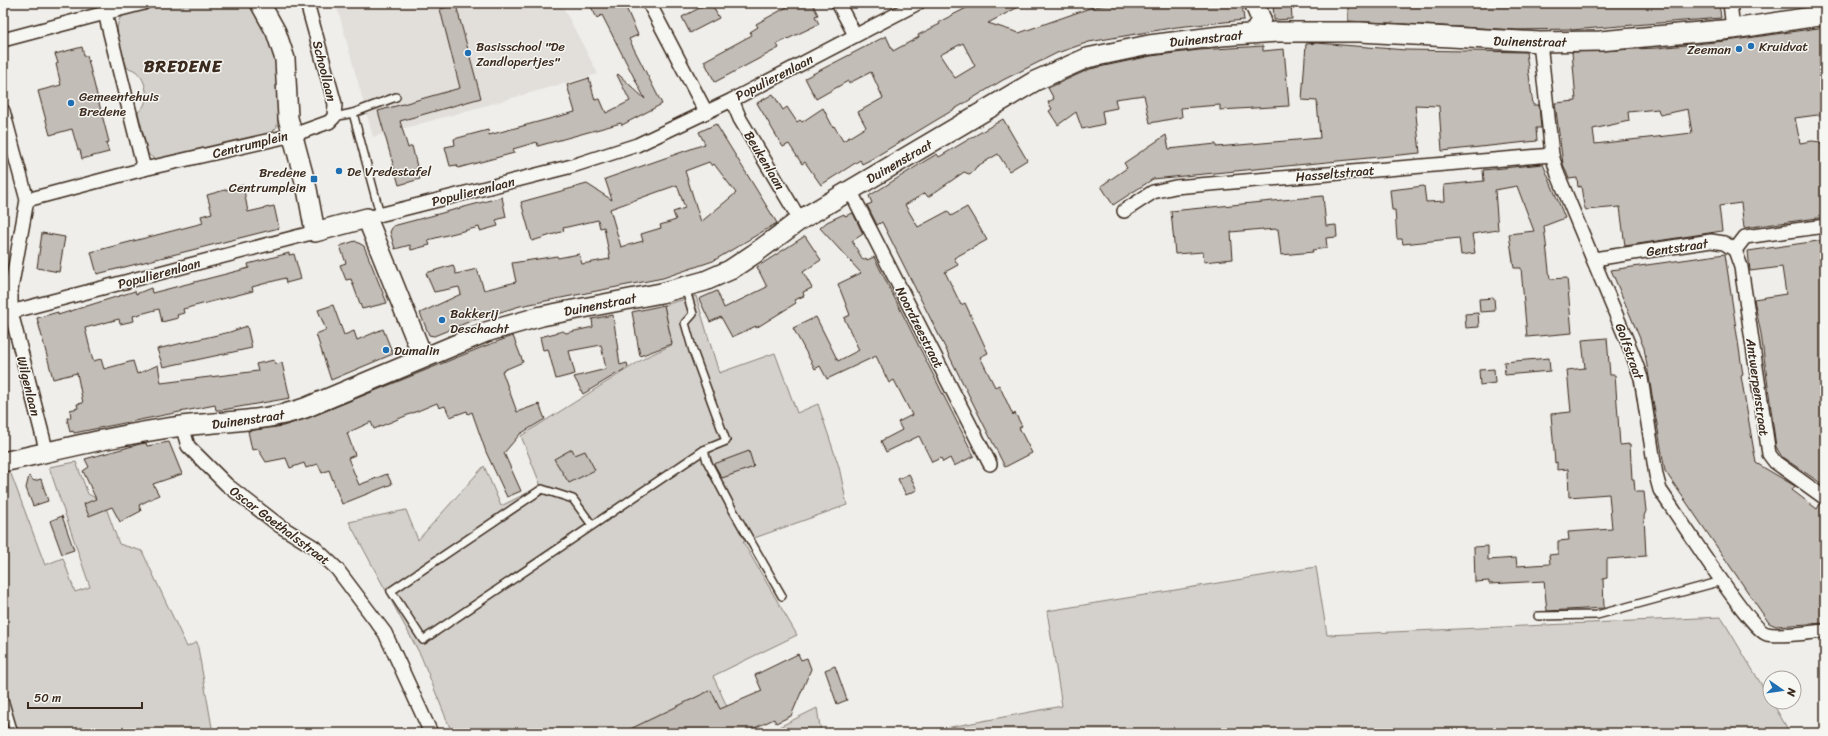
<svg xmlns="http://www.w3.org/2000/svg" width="1828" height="736" font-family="Sriracha,sans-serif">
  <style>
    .built { fill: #e2dfdb }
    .green { fill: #d4d1cc; stroke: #887e75 }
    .building { fill: #c2bdb7; stroke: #3b2a1e; fill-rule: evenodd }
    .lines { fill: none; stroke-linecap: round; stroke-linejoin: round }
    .lane-casing { stroke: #3b2a1e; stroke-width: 10 }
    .street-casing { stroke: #3b2a1e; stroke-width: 16 }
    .secondary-casing { stroke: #3b2a1e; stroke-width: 22 }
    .lane { stroke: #f6f6f2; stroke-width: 7 }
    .street { stroke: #f6f6f2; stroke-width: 13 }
    .secondary { stroke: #f6f6f2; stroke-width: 19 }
    .poi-dot { fill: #1f6fb2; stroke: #f6f6f2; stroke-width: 1.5 }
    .labels { text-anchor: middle; stroke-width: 3; stroke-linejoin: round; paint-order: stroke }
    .street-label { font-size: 13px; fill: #3b2a1e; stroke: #f6f6f2 }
    .poi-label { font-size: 13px; fill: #3b2a1e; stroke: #f6f6f2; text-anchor: start }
    .district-label { font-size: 17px; font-weight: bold; letter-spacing: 1px; fill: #3b2a1e; stroke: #f6f6f2 }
  </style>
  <rect width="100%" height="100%" fill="#efeeea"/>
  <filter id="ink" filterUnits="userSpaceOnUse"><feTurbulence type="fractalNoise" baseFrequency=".025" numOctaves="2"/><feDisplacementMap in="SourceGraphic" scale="8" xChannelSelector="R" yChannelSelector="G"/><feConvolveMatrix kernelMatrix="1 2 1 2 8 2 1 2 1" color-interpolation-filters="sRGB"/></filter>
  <g filter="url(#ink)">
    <!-- built -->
    <path class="built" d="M336,3H561L598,74L373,137Z"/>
    <!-- green -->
    <g class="green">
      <path d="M168,3H250C261,20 274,39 277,59C281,81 279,105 277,127L269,135L157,161L148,154L138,112C154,102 145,69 127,68C123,53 109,25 124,14Z"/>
      <path d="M696,296L719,373L775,353L797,413L818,404L839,467L847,505L743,542L797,635L713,676L739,733H452L421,656L349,522L406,510L418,540L484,466L501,506L541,486L521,436L648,356L672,345L664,305Z"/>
      <path d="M76,462L88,494L104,502L119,544L142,551L187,647L197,642L213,733H3V476L11,474L45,565L63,558L75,592L90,587L49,467Z"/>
      <path d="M1316,567L1327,635L1721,617L1770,699V702H1772L1790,733H919L1062,706L1047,611Z"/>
      <path d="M817,708L821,733H767Z"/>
    </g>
    <!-- building -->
    <g class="building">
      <path d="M589,3H624L638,35L629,39L662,104L622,125L621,123L538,146L537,142L513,149L514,153L458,168L457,165L450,166L445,147L455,145L454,139L488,130L489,135L575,112L567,85L589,78L595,100L600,99L606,113L630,101L617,75L618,74L645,99L602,15L597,18Z"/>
      <path d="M709,3H711L719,18L690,33L682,17Z"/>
      <path d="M785,3H812L818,15L815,16L819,24L777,44L779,48L715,82L704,61L752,35L750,32L758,27L756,24L787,7Z"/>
      <path d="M976,3H1026L988,23L1019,33L1090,8L1113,3H1128L1129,7L1152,3H1242L1244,20L1177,27L1089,42L1057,53L1003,80L870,160L862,164L860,160L821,185L805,162L802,164L789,144L783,147L757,103L773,94L783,110L787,107L797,122L800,120L802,122L823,108L833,127L834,126L843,141L866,127L858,112L883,98L871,72L849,83L848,81L816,99L805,78L886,36L893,51L919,37L918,35L940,24L939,22ZM963,43L975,66L955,78L940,55Z"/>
      <path d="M1273,3H1291L1292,19L1274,20Z"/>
      <path d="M1348,3H1719L1721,18L1571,30V29L1517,30L1348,21Z"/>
      <path d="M456,5L481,98L400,121L408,148L412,146L420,179L399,185L378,111L460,88L440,9Z"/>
      <path d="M1825,27V114L1795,118L1800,143L1812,141L1821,142L1825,160V217L1744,228L1741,203L1719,206L1722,231L1625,246L1620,207L1586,210L1584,206L1581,186L1578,187L1577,178L1569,179L1563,164L1555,103L1576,101L1572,52L1657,48L1734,40ZM1658,109L1660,115L1688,109L1692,133L1595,144L1593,129L1629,121L1628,112Z"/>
      <path d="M1317,43L1406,50L1526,52L1533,105H1539L1541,128H1536L1537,141L1442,151L1439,106L1415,105L1420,153L1153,179L1113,205L1101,186L1127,168L1124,163L1166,135L1169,149L1216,144V147L1320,138L1317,101L1302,100L1306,44Z"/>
      <path d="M1263,46V51L1284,49L1289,106L1220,110V105L1181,108L1182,117L1150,123L1144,95L1115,99L1117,108L1102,111L1104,124L1082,129L1076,112L1058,125L1049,111L1052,109L1048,102L1054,99L1048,88L1090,69L1151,56L1199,50Z"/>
      <path d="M82,47L84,56H87L109,142L106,143L109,152L82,159L80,150H78L72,129L50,135L38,91L61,85L56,64L58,63L55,54Z"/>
      <path d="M1003,119L1027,160L1009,171L998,154L976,167L973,172L969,174L964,172L928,197L925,193L905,205L918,227L948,211L951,216L967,207L987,240L954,258L958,265L945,272L961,305L965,303L988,353L980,357L995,387L999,385L1013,415L1015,413L1022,426L1019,428L1032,453L1005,467L882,222L877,225L867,205L872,203L869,196L925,161L937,154L939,157Z"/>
      <path d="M716,124L777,223L713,261L663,278L520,306L471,321L434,336L429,335L420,313L461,294L459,287L434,292L426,273L453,265L456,274L477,269L484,290L516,282L512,263L557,256L558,258L579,254L582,264L610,259L604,227L600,228L598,220L563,228L564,231L532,241L521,202L587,184L612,200L605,179L705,144L699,132ZM709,162L712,166L714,164L736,193L701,222L685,171ZM677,185L685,208L673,212L676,220L660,225L661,228L641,234L643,241L621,247L610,209Z"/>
      <path d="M1543,164L1565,218L1544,226L1550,279L1567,278L1572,333L1527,337L1521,268H1514L1509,234L1534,231L1517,186L1495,190L1498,230L1472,234L1475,253L1461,255L1459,238L1403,244L1402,239H1397L1395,210H1392L1390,190L1424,186L1426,202L1445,201L1444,185L1484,181L1483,170Z"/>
      <path d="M243,185L248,212L274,206L279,228L97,274L91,252L203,223L201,216L212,213L207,195Z"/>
      <path d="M1323,196L1326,226L1336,225L1337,237L1326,238L1327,248L1312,250L1313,252L1281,255L1278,229L1263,230V229L1231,232L1233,259L1204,262L1203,252L1175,254L1171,211Z"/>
      <path d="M502,197L506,217L496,220L498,226L480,231L479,227L447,235L428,240L430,245L411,250L410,245L395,249L390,232L393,226Z"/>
      <path d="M853,213L863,234L852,241L863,260L866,258L867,260L874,257L974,456L954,466L950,458L943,462L941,458L932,462L919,436L886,452L881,441L902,430L898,422L912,415L894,380L889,383L876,356L827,379L820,366L815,369L793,328L816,317L838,361L859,350L844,318L850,315L838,284L861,273L820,228L827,222L844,214L845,216Z"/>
      <path d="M42,233L65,237L59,272L37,268Z"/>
      <path d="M805,236L821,260L803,272L812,288L803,292L804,296L794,300L796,303L756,328V326L732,337L721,317L710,322L699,299L717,291L724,308L767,287L757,267Z"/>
      <path d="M1825,240V486L1782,457L1776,447L1761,334L1754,299L1786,294L1782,267L1750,271L1748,251Z"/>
      <path d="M355,241L364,246L387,303L362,309L351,279L346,280L340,265L346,263L340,246Z"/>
      <path d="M289,253V255L294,254L301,279L286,283L285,278L252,287L253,291L183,309L184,313L177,315L178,318L162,322L159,309L133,316L134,321L120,324L119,319L85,328L93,361L101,359L104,369L133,361L137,374L158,365L161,383L258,371L256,364L274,360L275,364L282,363L290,398L222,410H216L215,405L74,433L73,431L70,432L67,418H71L70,410L78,408L77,404L83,403L77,373L53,379L37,318L58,312V315L135,291L136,294L151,288L152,293L249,268L248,264Z"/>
      <path d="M1725,254L1743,375L1741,376L1756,463L1795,486L1792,490L1817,509L1820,504L1825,506V623L1776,626L1769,623L1665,471L1644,348L1611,270Z"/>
      <path d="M1494,298L1495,311L1480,312L1479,299Z"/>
      <path d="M333,305L344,335L354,331L357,340L383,329L393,354L331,380L316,334L326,330L318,310Z"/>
      <path d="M664,305L672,344L640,356L632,312Z"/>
      <path d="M1478,313L1479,327L1466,328L1465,314Z"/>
      <path d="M613,315L620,365L627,363L628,367L583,394L574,377L606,369L601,345L569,351L575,374L556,379L548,349L543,350L540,337L563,331L566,333L593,327L592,319Z"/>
      <path d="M247,326L252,348L163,367L157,349L230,332Z"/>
      <path d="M513,336L523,362L502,371L517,412L539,404L545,419L520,434L504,453L521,491L507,497L486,452L472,412L468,414L467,411L450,417L445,406L439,408L437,403L374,429L371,422L347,433L355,455L348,458L359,485L387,474L392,484L342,504L329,470L322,473L318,464L306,468L304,463L290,468L286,458L266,462L258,449L252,450L248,431L283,426L308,418L485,346Z"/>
      <path d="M1607,338L1610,375H1615L1620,445L1630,444L1632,479H1634L1635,492H1644L1646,511L1644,516L1646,556L1607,559V578L1603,579L1604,608L1547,611L1544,581L1489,584V581L1475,582L1474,547L1488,546V560L1516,558L1517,566L1550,564L1549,555L1558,554V541L1569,540L1568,532L1612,529L1609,494L1569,497L1568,469L1557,470V462L1555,463L1551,414L1571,412L1567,370L1585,368L1582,340Z"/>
      <path d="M1549,358L1550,371L1505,375L1504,362Z"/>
      <path d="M1494,369L1495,383L1480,385L1479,370Z"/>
      <path d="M169,442L182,474L153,484L159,495L139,505L141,511L120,522L112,507L89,516L84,504L96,499L83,471L89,467L85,459L140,444L146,443L147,446Z"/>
      <path d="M572,449L575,455L585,451L595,470L569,483L554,459Z"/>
      <path d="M749,451L754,467L722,478L714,464Z"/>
      <path d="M909,474L917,490L906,495L898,479Z"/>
      <path d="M29,476L34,481L41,479L48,501L33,506L26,488Z"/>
      <path d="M62,516L74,550L62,554L50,521Z"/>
      <path d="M798,654L801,660L807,658L811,669L791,716L776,723L774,719L744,733H622L711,690L720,709L762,691L755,675Z"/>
      <path d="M835,666L847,700L837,704L825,670Z"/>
    </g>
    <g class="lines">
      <!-- lane casing -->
      <g class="lane-casing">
        <g id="lane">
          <path d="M353,113L380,214"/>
          <path d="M334,117L353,113L396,97"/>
          <path d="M685,287L693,314L685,323L693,351L726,441L704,450L707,461L730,505L782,596"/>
          <path d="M592,525L573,499L542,489L391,591L423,640L704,450"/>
          <path d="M1538,616L1597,615L1722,581"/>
          <path d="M3,696L14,733"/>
        </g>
      </g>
      <!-- street casing -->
      <g class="street-casing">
        <g id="street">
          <path d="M144,3L105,13L144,169L293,135L329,122L334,117L335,104L307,3"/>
          <path d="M649,3L706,112"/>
          <path d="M838,3L855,35"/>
          <path d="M1730,3L1733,29"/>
          <path d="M3,40L105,13"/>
          <path d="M1540,42L1552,155L1558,175L1632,353L1641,378L1656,475L1660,490C1675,511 1751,631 1767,634C1778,637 1812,632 1825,631"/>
          <path d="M732,100L740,119L800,220"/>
          <path d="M3,111L27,200L144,169"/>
          <path d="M850,190L990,464"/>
          <path d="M27,200L11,289V312L47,453"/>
          <path d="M1124,211L1153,192L1175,187L1552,155"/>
          <path d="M367,218L572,166L637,145L732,100L918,3"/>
          <path d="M1735,250L1741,267L1769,454L1775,462L1825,498"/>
          <path d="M1735,250L1745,237L1825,226"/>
          <path d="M1594,259L1711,241L1724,243L1735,250"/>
          <path d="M3,314L315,232"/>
          <path d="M182,426L188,446L227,485L280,526L314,547L337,569L385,633L431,733"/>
        </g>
      </g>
      <!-- secondary casing -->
      <g class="secondary-casing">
        <g id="secondary">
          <path d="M260,3L276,32L285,59L288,118L307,189L315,232L367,218L423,357"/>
          <path d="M1254,3L1261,19L1255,33"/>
          <path d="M3,462C62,449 122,434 182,426C224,421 265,422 305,408L486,332L542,316L661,293L705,281L730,270L754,254L800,220L1035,81L1087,58L1149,45L1221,36L1277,32H1360L1540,42L1600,41L1733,29L1825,15"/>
        </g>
      </g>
      <!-- lane -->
      <use href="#lane" class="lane"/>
      <!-- street -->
      <use href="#street" class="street"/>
      <!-- secondary -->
      <use href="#secondary" class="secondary"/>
    </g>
  </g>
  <!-- markers -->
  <g class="poi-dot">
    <circle cx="1751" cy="46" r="4"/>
    <circle cx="1739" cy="49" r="4"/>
    <circle cx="468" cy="53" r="4"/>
    <circle cx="71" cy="103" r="4"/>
    <circle cx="339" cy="171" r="4"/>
    <rect x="310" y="175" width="8" height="8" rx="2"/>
    <circle cx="442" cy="320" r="4"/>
    <circle cx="386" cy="350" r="4"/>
  </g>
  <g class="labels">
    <!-- street labels -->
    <g class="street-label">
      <text transform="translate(1206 38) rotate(-6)" y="5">Duinenstraat</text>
      <text transform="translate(1530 41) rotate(1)" y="5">Duinenstraat</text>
      <text transform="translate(325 71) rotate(76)" y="5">Schoollaan</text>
      <text transform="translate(774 77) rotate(-27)" y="5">Populierenlaan</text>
      <text transform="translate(250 144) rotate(-14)" y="5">Centrumplein</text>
      <text transform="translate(765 160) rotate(59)" y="5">Beukenlaan</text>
      <text transform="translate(899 161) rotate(-30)" y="5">Duinenstraat</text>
      <text transform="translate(1335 173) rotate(-5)" y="5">Hasseltstraat</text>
      <text transform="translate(473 191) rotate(-14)" y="5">Populierenlaan</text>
      <text transform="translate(1677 247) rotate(-8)" y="5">Gentstraat</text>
      <text transform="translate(159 273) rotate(-15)" y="5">Populierenlaan</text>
      <text transform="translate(600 304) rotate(-11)" y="5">Duinenstraat</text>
      <text transform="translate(920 327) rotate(63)" y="5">Noordzeestraat</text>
      <text transform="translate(1630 351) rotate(70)" y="5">Golfstraat</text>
      <text transform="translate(29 386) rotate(76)" y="5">Wilgenlaan</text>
      <text transform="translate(1758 387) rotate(82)" y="5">Antwerpenstraat</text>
      <text transform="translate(248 419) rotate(-8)" y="5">Duinenstraat</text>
      <text transform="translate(280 525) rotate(37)" y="5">Oscar Goethalsstraat</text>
    </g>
    <!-- poi labels -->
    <g class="poi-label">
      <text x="476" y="51">Basisschool "De<tspan x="476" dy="15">Zandlopertjes"</tspan></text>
      <text x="1759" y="51">Kruidvat</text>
      <text x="1731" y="54" text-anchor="end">Zeeman</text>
      <text x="79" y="101">Gemeentehuis<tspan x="79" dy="15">Bredene</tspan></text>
      <text x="347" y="176">De Vredestafel</text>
      <text x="306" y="177" text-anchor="end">Bredene<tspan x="306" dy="15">Centrumplein</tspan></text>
      <text x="450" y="318">Bakkerij<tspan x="450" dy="15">Deschacht</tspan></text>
      <text x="394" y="355">Dumalin</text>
    </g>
    <!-- district labels -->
    <g class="district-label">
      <text x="183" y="72">BREDENE</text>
    </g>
  </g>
  <!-- margin -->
  <rect width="1828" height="736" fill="none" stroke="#f6f6f2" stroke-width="16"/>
  <rect x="8" y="8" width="1812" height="720" fill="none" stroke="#3b2a1e" stroke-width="1.5" filter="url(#ink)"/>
  <!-- north arrow -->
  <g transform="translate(1782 690) rotate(103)"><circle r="19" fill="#f6f6f2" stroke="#aba49d"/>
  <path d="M0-3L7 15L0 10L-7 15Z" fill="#1f6fb2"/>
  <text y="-6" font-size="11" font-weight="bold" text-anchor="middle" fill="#3b2a1e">N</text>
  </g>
  <!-- scale -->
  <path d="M28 702v6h114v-6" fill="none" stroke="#3b2a1e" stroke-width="2"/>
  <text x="34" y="702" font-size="12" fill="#3b2a1e" stroke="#f6f6f2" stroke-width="3" paint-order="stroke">50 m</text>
</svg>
